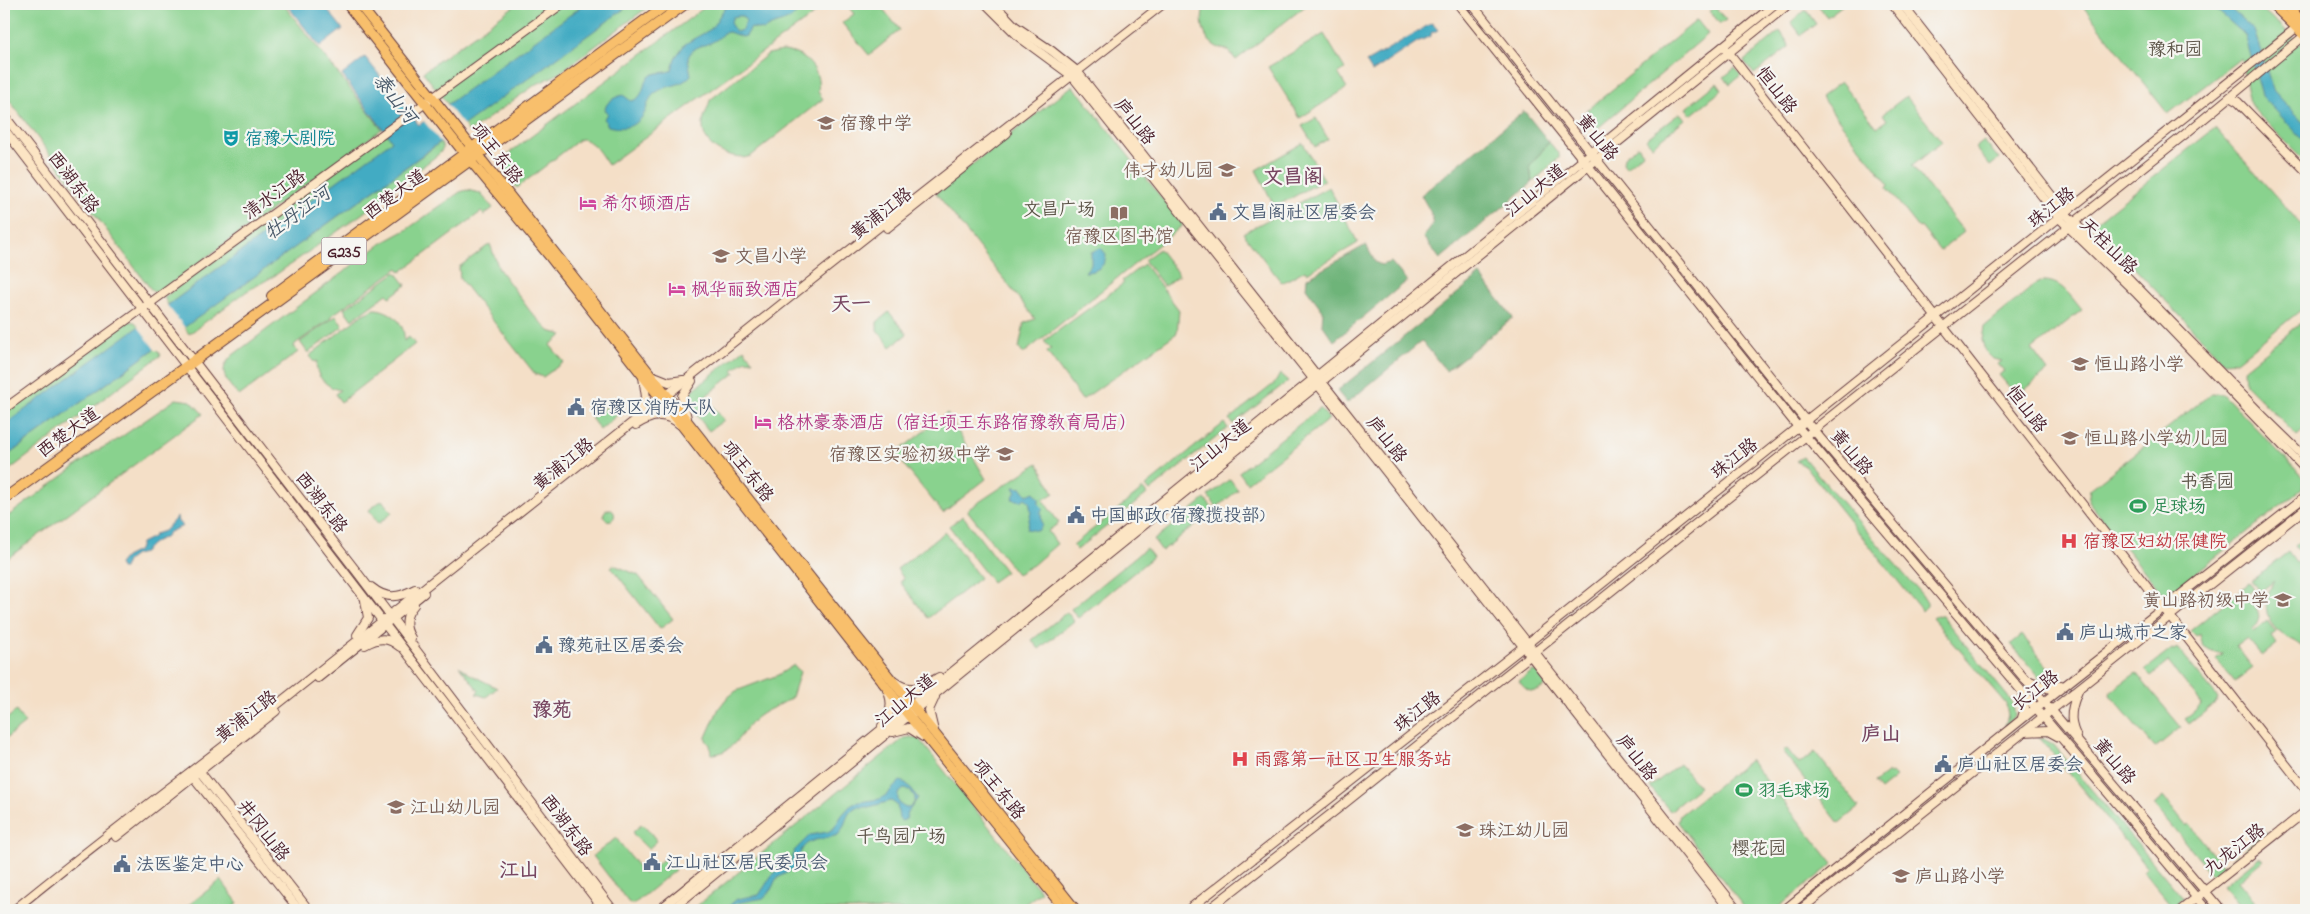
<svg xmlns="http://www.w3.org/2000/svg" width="2310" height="914" font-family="'Indie Flower','LXGW WenKai TC',sans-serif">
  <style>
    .green { fill: #89d28e; stroke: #6a785c }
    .forest { fill: #6eb479; stroke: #5c6a52 }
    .water { fill: #43abc3; stroke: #466577; fill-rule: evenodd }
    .pier { fill: #f4dfc7 }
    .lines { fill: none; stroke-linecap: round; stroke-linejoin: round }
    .secondary-casing { stroke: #643c42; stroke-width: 10 }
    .primary-casing { stroke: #643c42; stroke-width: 11 }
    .highway-casing { stroke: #643c42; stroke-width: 12 }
    .secondary { stroke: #fce5c4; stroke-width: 8 }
    .primary { stroke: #f8bf6c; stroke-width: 9 }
    .highway { stroke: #f8bf6c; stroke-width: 10 }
    .labels { text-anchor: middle; stroke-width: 4.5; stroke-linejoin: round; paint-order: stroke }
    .shield { fill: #f6f6f2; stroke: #7e6067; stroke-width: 1 }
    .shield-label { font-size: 16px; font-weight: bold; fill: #4a1f2b }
    .park-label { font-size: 18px; fill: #5d5549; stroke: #f6f6f2 }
    .street-label { font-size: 18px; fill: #4a1f2b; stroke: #f6f6f2 }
    .education-label { font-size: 18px; fill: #785e54; stroke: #f6f6f2; text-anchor: start }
    .culture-label { font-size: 18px; fill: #0d838f; stroke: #f6f6f2; text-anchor: start }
    .hotel-label { font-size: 18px; fill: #b23c85; stroke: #f6f6f2; text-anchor: start }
    .service-label { font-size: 18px; fill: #4e5e75; stroke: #f6f6f2; text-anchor: start }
    .leisure-label { font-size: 18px; fill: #27864d; stroke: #f6f6f2; text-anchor: start }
    .health-label { font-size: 18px; fill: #be3a42; stroke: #f6f6f2; text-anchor: start }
    .water-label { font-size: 19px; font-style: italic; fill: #475768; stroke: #f6f6f2 }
    .quarter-label { font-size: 20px; font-weight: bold; fill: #774661; stroke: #f6f6f2 }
  </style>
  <rect width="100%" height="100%" fill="#f6f6f2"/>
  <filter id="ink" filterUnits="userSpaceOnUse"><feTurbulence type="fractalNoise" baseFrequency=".02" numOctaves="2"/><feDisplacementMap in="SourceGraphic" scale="10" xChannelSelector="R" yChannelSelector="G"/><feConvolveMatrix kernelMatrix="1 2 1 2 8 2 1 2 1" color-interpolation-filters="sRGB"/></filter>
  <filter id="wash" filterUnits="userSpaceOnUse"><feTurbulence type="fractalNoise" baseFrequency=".0096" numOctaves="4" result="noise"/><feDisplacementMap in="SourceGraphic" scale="20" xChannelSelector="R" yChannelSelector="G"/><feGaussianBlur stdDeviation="1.12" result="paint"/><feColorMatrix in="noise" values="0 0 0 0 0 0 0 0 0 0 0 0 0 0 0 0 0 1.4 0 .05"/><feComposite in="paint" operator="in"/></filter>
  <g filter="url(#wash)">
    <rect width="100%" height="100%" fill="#f4dfc7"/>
    <!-- green -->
    <g class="green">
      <path d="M4,4H283L382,129L159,292H153L4,93Z"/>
      <path d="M517,4H652L558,74L535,85L469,132L423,72Z"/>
      <path d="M709,4H828L608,165C601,155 593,139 580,139L517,188L504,170L509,153Z"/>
      <path d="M846,4H879L900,30L869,55L842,23L854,14Z"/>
      <path d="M1205,4H1308L1236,60L1228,50C1204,48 1198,23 1205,4Z"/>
      <path d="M1817,4H1844L1827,17Z"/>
      <path d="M2081,4H2256L2306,48V162L2255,111L2250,104L2241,58L2168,114Z"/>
      <path d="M1715,7L1726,20L1720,24L1710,11Z"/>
      <path d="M1806,10L1816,24L1801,35L1791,22Z"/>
      <path d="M1697,20L1708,34L1598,128L1588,126L1580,116Z"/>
      <path d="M1780,31L1788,43L1789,47L1754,74L1744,61Z"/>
      <path d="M1324,34L1345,69L1338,73L1347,88L1300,118L1268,67Z"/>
      <path d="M782,51C804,52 822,69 818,92L823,99L751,156L743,158L742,157C722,156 701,145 703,122C704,114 709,107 710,100L768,54Z"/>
      <path d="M1735,68L1741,75L1730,84L1724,77Z"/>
      <path d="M1841,82L1877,127L1887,120L1883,114L1906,96L1942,142L1912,166L1964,232L1940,251L1921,227L1919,228L1887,188L1889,185L1821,97Z"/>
      <path d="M1717,83L1722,90L1691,115L1686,108Z"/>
      <path d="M1072,86L1080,94L1183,225L1023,354L1019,348L1024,323L1035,319L936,193Z"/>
      <path d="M1680,113L1685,119L1652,146L1646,139Z"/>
      <path d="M1316,118L1328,139L1315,147L1302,126Z"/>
      <path d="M2215,128L2306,230V306L2237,361L2224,362L2100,232L2095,223Z"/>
      <path d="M386,133L393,141L168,305L164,297Z"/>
      <path d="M1984,141L1999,159L1990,166L1975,148Z"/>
      <path d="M441,142L443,148L440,153L362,214L274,276L247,291L189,334L184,327Z"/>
      <path d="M1549,142L1559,154V158L1532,183L1530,166Z"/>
      <path d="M1303,143L1324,180L1275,207L1256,170Z"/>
      <path d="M1638,146L1643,153L1626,167L1623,163L1624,157Z"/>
      <path d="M1329,187L1358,243L1307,273L1305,270L1282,283L1243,233Z"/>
      <path d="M467,190L480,193L493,208L484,215L481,212L401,272L398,268L331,316L330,319L295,344L294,347L298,352L239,396C226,381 216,371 233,355L382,243L406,230L460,192Z"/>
      <path d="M490,244L499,269L530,311L549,331L563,335L550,345L564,362L543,377L535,374L460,279L459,267Z"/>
      <path d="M1159,249L1179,275L1164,286L1144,260Z"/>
      <path d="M1144,264L1179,310L1177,333L1082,400L1047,352L1051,349L1044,341L1124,283L1122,281Z"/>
      <path d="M396,272L406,285L390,297L387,294L352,320L344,309Z"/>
      <path d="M2044,281C2062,281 2071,297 2082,310L2032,349L2048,371L2017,396L1999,375L2004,371L1998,364L2002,361L1993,359L1985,351L1982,340L1984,327L2038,282Z"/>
      <path d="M375,309C391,310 406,323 404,341L409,337L415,344L341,402L335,394L340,390C327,388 313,374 317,361L314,362L309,356L363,314Z"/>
      <path d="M889,312L907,334L891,347L877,330V322Z"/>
      <path d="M336,316L343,326L308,353L300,342Z"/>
      <path d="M2306,319V428L2297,436L2245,384L2244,369Z"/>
      <path d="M128,321L135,322L139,327L4,426V410Z"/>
      <path d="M156,348L161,355L4,474V458Z"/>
      <path d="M744,349L753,361L746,360L733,370L735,373L707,395L706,398L724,420L709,431L683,398Z"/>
      <path d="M1280,374L1288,381L1233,424L1229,419L1275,383Z"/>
      <path d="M2212,393L2223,394L2304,478L2302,489L2165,597L2088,501L2090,489Z"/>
      <path d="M176,399L191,401L203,414L4,561V519L98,450L114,442Z"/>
      <path d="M617,400L624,409L600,430L591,418Z"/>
      <path d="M1320,408L1329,419L1247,483L1239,472Z"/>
      <path d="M947,413L986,479L943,513L895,454Z"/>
      <path d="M1224,423L1228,428L1150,491L1146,486Z"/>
      <path d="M1803,457L1922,595L1927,603V606L1922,611L1805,466L1796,461Z"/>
      <path d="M1038,463L1054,493L1043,500L1059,523L1048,531L1057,544L1033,565L1017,574L967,510Z"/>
      <path d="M1230,479L1238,490L1217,507L1208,496Z"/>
      <path d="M1143,489L1147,494L1077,550L1073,545Z"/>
      <path d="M1205,499L1214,510L1162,551L1154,540Z"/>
      <path d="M382,500L392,513L378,524L369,510Z"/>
      <circle cx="609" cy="515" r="5.5"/>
      <path d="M963,516L1006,572L992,582L949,526Z"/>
      <path d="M945,532L980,578L928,618L900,582L904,579L897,569Z"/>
      <path d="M2306,537V647L2304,649C2298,641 2293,641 2285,636C2263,623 2262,601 2274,581L2260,592L2251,581L2288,552L2296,563L2304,557L2295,546Z"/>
      <path d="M1146,548L1153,557L1078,618L1071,609Z"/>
      <path d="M614,565L638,575L673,619L660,629L611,567Z"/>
      <path d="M2249,583L2254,589L2242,599C2258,604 2265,617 2252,630L2254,632L2267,621L2276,632L2271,636L2277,644L2262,656L2247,638L2236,646L2253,668L2235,682L2216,659L2223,653C2210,654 2201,648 2200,634L2196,637L2190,631Z"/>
      <path d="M1067,612L1074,621L1039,649L1032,640Z"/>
      <path d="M1937,615L1942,616L2013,703L2015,715L2005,726L2008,715L2006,704L1932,618Z"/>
      <path d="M2022,635L2060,682L2047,687L2011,644Z"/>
      <path d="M2177,648L2218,698L2215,704L2189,724L2185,719L2202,704L2168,662L2151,676L2145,670L2172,649L2174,650Z"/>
      <path d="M794,665L800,672L792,697C782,705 770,708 760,715C743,726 735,755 711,754L710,745L706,740V737L719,708L726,699L736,691L778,675Z"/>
      <path d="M459,666L468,673L497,688L486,697L476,694L479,691Z"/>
      <path d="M1533,671L1536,672L1546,685C1535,695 1527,693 1519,681Z"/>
      <path d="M2136,673L2181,727L2155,748L2110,695L2111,691Z"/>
      <path d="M16,711L25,723L4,740V721Z"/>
      <path d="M2038,736L2053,744L2183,898L2173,907L2143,871L2147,867Z"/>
      <path d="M911,737L919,739L1041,892L1017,910H692L904,738Z"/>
      <path d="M1787,749L1799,764L1815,752L1859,807L1839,823L1783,752Z"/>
      <path d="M1750,760L1833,864L1775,910H1746L1678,822L1680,815Z"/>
      <path d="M1680,764L1699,787L1670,811L1650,787Z"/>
      <path d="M1888,772L1890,774L1892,773L1896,777L1880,790L1874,783Z"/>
      <path d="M2163,797L2186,826L2189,824L2223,866L2238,854L2242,858L2216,879L2154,805Z"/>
      <path d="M641,825L645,826L657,841L648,849L633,834L634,831Z"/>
      <path d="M2266,832L2270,836L2247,853L2244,849Z"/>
      <path d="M616,838L644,874L665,858L675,870L634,904L629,903L593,856Z"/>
      <path d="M2259,857L2263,860L2238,881L2262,910H2243L2223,886Z"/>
      <path d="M221,880L238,903L229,910H182Z"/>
    </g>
    <!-- forest -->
    <g class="forest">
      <path d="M1524,111L1549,142L1530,166L1532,183L1440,259L1423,237C1440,221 1431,214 1421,195Z"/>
      <path d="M1366,245L1375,262L1381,265L1391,262L1407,281L1334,341L1322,324L1323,311L1306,288L1307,278Z"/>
      <path d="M1480,275L1513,318L1446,371L1422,341L1347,403L1337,391Z"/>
    </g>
    <!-- water -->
    <g class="water">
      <path d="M286,4H323L343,29L320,47Z"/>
      <path d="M585,4H631L4,458V425L392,141L342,75L365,57L419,125Z"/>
      <path d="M732,4H799C796,25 777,20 764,30L751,28L746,36L742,37L729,32L723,33C712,49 694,41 688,58L691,75C681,88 665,84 654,94C648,99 648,106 645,112C638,127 623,130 608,126L604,118L608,114L605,110C606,101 615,97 623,95L631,101C645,98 641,86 649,77C655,71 665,74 672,70L675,58L685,44L711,29L724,9ZM738,16H742L746,21L742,30L736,32L730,23L733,17Z"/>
      <path d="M2210,4H2225L2254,30L2273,90L2306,126V143L2262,96L2245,35Z"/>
      <path d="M1432,23L1438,30L1431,33V36L1417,42L1372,72L1366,62Z"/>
      <path d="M1101,248L1106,254C1106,266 1097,272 1085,272L1091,264V252Z"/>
      <path d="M1014,487L1022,488L1027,495L1034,492L1039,498V504L1043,509L1041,512L1042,526L1038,531L1027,529L1031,511L1029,501L1025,498L1021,501L1012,499L1016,491Z"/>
      <path d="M177,517L178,522L183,526L169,532L165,538C157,539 148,546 144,553L135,555L127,561L124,569H121L119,564L125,557L139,550L141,543L153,537L155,534L164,531Z"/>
      <path d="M900,781L906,783L918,798L908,812L906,819L902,821L899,819L897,805L891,801L869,807H856C844,814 847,826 838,835C814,843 803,834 796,867L776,879L771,890L764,898L736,903L728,910H724L737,899L759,895L772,875L791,862L794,851L810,835L828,832L834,828L842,815L853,803L880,799L886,795ZM904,789L910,791L915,797L914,803L909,808C901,808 897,802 898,794Z"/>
    </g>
    <!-- pier -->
    <g class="pier">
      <path d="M446,103L465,127L442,144L423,120Z"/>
      <path d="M166,304L186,329L156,351L137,325Z"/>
    </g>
  </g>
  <g filter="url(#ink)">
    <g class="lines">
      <!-- secondary casing -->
      <g class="secondary-casing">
        <g id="secondary">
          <path d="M986,4L1019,37L1072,76L1318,385L1730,910"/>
          <path d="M994,4L1015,26L1052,51L1077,71L1738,910"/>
          <path d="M1458,4L1798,427L2207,910"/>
          <path d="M1472,4L1805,420L2221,910"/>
          <path d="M1892,4L2060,219L2137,294L2306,470"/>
          <path d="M1902,4L2066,214L2262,415L2306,458"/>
          <path d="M1726,49L2306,790"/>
          <path d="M2230,97L2238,102L2306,171"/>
          <path d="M4,115L357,572L613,910"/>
          <path d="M4,129C203,391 405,649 604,910"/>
          <path d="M887,228L1007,133"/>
          <path d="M654,376L669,382L683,380"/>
          <path d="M4,409L562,4"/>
          <path d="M637,415L646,397L643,377"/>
          <path d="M687,418L682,396L692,381"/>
          <path d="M643,419L668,401"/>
          <path d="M636,425C650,416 664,411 679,424"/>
          <path d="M371,587C387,600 398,598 415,589"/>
          <path d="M357,635L368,618L365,600"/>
          <path d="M411,638C404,627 405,615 414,605"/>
          <path d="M365,645C379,637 388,637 400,647"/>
          <path d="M318,678L424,593"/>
          <path d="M2030,681L2050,689L2061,685"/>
          <path d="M895,682C911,694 923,686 939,677"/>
          <path d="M2022,693L2025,708L2022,718"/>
          <path d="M882,726C890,714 894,704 887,690"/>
          <path d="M934,731L929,710L935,697"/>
          <path d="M893,732L909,728L923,737"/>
          <path d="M2024,732L2048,731L2059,737"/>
          <path d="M2076,735C2068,719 2072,705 2079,689"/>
          <path d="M197,768L309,910"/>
          <path d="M191,774L299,910"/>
          <path d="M116,837L276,711"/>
          <path d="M14,910C106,834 204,763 298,688C586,459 873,230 1163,4"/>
          <path d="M659,910L1775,4"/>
          <path d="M671,910L961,673L1789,4"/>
          <path d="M1188,910L1523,647L2296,28"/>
          <path d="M1208,910L1340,807L2184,135L2304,36"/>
          <path d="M1784,910L2036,708L2306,496"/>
          <path d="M1800,910L2306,508"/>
          <path d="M2181,910L2306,811"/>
        </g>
      </g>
      <!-- primary casing -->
      <g class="primary-casing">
        <g id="primary">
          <path d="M347,4L464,153L550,257L905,711L1065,910"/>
          <path d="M359,4L847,624L1076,910"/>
          <path d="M2272,4L2306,37"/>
        </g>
      </g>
      <!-- highway casing -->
      <g class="highway-casing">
        <g id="highway">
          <path d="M2286,4L2306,27"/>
          <path d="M2300,4L2306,9"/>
          <path d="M272,296L667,4"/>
          <path d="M4,499L685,4"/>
        </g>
      </g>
      <!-- secondary -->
      <use href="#secondary" class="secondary"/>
      <!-- primary -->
      <use href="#primary" class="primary"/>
      <!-- highway -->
      <use href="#highway" class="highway"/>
    </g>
  </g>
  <!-- icons -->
  <defs>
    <g id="school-bare" transform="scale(1.35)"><path d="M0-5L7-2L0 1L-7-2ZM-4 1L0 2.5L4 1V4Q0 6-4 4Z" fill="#8d6e63" stroke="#f6f6f2" stroke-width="2.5" paint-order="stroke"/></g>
    <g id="theatre-bare" transform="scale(1.35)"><path d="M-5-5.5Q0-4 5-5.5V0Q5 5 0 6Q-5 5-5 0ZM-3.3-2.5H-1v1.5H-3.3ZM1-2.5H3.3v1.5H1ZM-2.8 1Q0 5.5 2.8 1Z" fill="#0f9aa8" stroke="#f6f6f2" stroke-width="2.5" paint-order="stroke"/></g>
    <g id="hotel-bare" transform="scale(1.35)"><path d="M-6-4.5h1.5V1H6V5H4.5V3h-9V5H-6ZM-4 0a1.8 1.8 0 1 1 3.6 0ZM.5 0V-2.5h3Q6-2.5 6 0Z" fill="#d1479c" stroke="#f6f6f2" stroke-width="2.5" paint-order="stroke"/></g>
    <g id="civic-bare" transform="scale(1.35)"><path d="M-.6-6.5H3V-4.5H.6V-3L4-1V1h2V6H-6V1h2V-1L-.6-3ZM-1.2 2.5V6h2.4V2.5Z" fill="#5c6f8a" stroke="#f6f6f2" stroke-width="2.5" paint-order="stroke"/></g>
    <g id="library-bare" transform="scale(1.35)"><path d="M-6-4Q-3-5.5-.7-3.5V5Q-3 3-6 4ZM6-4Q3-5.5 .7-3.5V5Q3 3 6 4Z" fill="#8d6e63" stroke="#f6f6f2" stroke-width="2.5" paint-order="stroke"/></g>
    <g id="stadium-bare" transform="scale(1.35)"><path d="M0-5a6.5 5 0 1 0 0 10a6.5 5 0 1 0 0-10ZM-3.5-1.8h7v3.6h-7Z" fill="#2e9e5b" stroke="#f6f6f2" stroke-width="2.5" paint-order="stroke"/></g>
    <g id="hospital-bare" transform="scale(1.35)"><path d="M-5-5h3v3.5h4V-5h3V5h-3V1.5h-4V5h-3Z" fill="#e0444e" stroke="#f6f6f2" stroke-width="2.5" paint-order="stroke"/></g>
  </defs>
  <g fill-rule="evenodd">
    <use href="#school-bare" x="826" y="123"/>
    <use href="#theatre-bare" x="231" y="138"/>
    <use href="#school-bare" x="1227" y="170"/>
    <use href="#hotel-bare" x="588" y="203"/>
    <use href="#civic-bare" x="1218" y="212"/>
    <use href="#library-bare" x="1119" y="213"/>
    <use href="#school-bare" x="721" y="256"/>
    <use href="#hotel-bare" x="677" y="289"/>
    <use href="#school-bare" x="2080" y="364"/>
    <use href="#civic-bare" x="576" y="407"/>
    <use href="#hotel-bare" x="763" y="422"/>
    <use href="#school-bare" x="2070" y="438"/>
    <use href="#school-bare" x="1005" y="454"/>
    <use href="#stadium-bare" x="2138" y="506"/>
    <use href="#civic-bare" x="1076" y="515"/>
    <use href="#hospital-bare" x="2069" y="541"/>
    <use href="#school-bare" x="2283" y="600"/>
    <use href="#civic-bare" x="2065" y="632"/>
    <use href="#civic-bare" x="544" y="645"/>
    <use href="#hospital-bare" x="1240" y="759"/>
    <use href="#civic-bare" x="1943" y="764"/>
    <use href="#stadium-bare" x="1744" y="790"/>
    <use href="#school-bare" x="396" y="807"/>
    <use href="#school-bare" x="1465" y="830"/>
    <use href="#civic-bare" x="652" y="862"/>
    <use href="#civic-bare" x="122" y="864"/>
    <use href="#school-bare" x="1901" y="876"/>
  </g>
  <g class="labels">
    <!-- shield labels -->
    <rect class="shield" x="321.5" y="237.5" width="45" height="27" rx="4"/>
    <g class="shield-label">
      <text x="344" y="257">G235</text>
    </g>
    <!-- park labels -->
    <g class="park-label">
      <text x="2175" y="55">豫和园</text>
      <text x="1059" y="215">文昌广场</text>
      <text x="2207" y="487">书香园</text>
      <text x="901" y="842">千鸟园广场</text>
      <text x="1759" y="854">樱花园</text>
    </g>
    <!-- street labels -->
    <g class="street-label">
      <text transform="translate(1777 90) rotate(52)" y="6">恒山路</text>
      <text transform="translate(1135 121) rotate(52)" y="6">庐山路</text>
      <text transform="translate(1598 137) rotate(51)" y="6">黄山路</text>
      <text transform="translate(497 153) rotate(52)" y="6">项王东路</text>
      <text transform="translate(74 182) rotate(53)" y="6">西湖东路</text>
      <text transform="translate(1535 190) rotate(-39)" y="6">江山大道</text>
      <text transform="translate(274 194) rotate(-36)" y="6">清水江路</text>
      <text transform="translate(395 194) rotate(-36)" y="6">西楚大道</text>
      <text transform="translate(2051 207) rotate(-38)" y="6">珠江路</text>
      <text transform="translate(881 213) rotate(-38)" y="6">黄浦江路</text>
      <text transform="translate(2109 246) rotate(44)" y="6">天柱山路</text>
      <text transform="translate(2027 409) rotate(52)" y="6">恒山路</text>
      <text transform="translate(68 432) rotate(-36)" y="6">西楚大道</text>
      <text transform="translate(1387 439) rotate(52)" y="6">庐山路</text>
      <text transform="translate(1220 445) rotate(-39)" y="6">江山大道</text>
      <text transform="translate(1852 452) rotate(50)" y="6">黄山路</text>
      <text transform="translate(1734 458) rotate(-38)" y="6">珠江路</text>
      <text transform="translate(563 464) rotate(-39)" y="6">黄浦江路</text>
      <text transform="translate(748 471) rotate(52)" y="6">项王东路</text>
      <text transform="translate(322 502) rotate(52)" y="6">西湖东路</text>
      <text transform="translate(2035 690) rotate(-38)" y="6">长江路</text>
      <text transform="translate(905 700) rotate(-40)" y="6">江山大道</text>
      <text transform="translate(1417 711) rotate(-38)" y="6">珠江路</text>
      <text transform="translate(246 716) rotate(-38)" y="6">黄浦江路</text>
      <text transform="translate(1637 757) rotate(52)" y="6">庐山路</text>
      <text transform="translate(2115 761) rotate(50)" y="6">黄山路</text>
      <text transform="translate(999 789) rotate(51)" y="6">项王东路</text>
      <text transform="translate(567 825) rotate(53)" y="6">西湖东路</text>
      <text transform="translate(264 830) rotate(52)" y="6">井冈山路</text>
      <text transform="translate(2234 849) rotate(-38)" y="6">九龙江路</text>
    </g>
    <!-- education labels -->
    <g class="education-label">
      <text x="840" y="129">宿豫中学</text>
      <text x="1213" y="176" text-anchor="end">伟才幼儿园</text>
      <text x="1119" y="242" text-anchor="middle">宿豫区图书馆</text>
      <text x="735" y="262">文昌小学</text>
      <text x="2094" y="370">恒山路小学</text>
      <text x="2084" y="444">恒山路小学幼儿园</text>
      <text x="991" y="460" text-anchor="end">宿豫区实验初级中学</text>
      <text x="2269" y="606" text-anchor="end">黄山路初级中学</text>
      <text x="410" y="813">江山幼儿园</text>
      <text x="1479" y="836">珠江幼儿园</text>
      <text x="1915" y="882">庐山路小学</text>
    </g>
    <!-- culture labels -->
    <g class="culture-label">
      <text x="245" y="144">宿豫大剧院</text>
    </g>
    <!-- hotel labels -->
    <g class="hotel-label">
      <text x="602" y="209">希尔顿酒店</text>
      <text x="691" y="295">枫华丽致酒店</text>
      <text x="777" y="428">格林豪泰酒店（宿迁项王东路宿豫教育局店）</text>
    </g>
    <!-- service labels -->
    <g class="service-label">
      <text x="1232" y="218">文昌阁社区居委会</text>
      <text x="590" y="413">宿豫区消防大队</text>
      <text x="1090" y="521">中国邮政(宿豫揽投部)</text>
      <text x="2079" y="638">庐山城市之家</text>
      <text x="558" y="651">豫苑社区居委会</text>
      <text x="1957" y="770">庐山社区居委会</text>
      <text x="666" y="868">江山社区居民委员会</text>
      <text x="136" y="870">法医鉴定中心</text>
    </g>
    <!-- leisure labels -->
    <g class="leisure-label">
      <text x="2152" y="512">足球场</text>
      <text x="1758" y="796">羽毛球场</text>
    </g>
    <!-- health labels -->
    <g class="health-label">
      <text x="2083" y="547">宿豫区妇幼保健院</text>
      <text x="1254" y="765">雨露第一社区卫生服务站</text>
    </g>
    <!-- water labels -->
    <g class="water-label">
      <text transform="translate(396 98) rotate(52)" y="7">泰山河</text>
      <text transform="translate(297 212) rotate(-36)" y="7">牡丹江河</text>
    </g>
    <!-- quarter labels -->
    <g class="quarter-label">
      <text x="1293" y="183">文昌阁</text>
      <text x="851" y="310">天一</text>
      <text x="552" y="716">豫苑</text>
      <text x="1881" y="740">庐山</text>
      <text x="519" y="876">江山</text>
    </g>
  </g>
  <!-- margin -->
  <rect width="2310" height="914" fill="none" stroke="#f6f6f2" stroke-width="20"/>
</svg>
